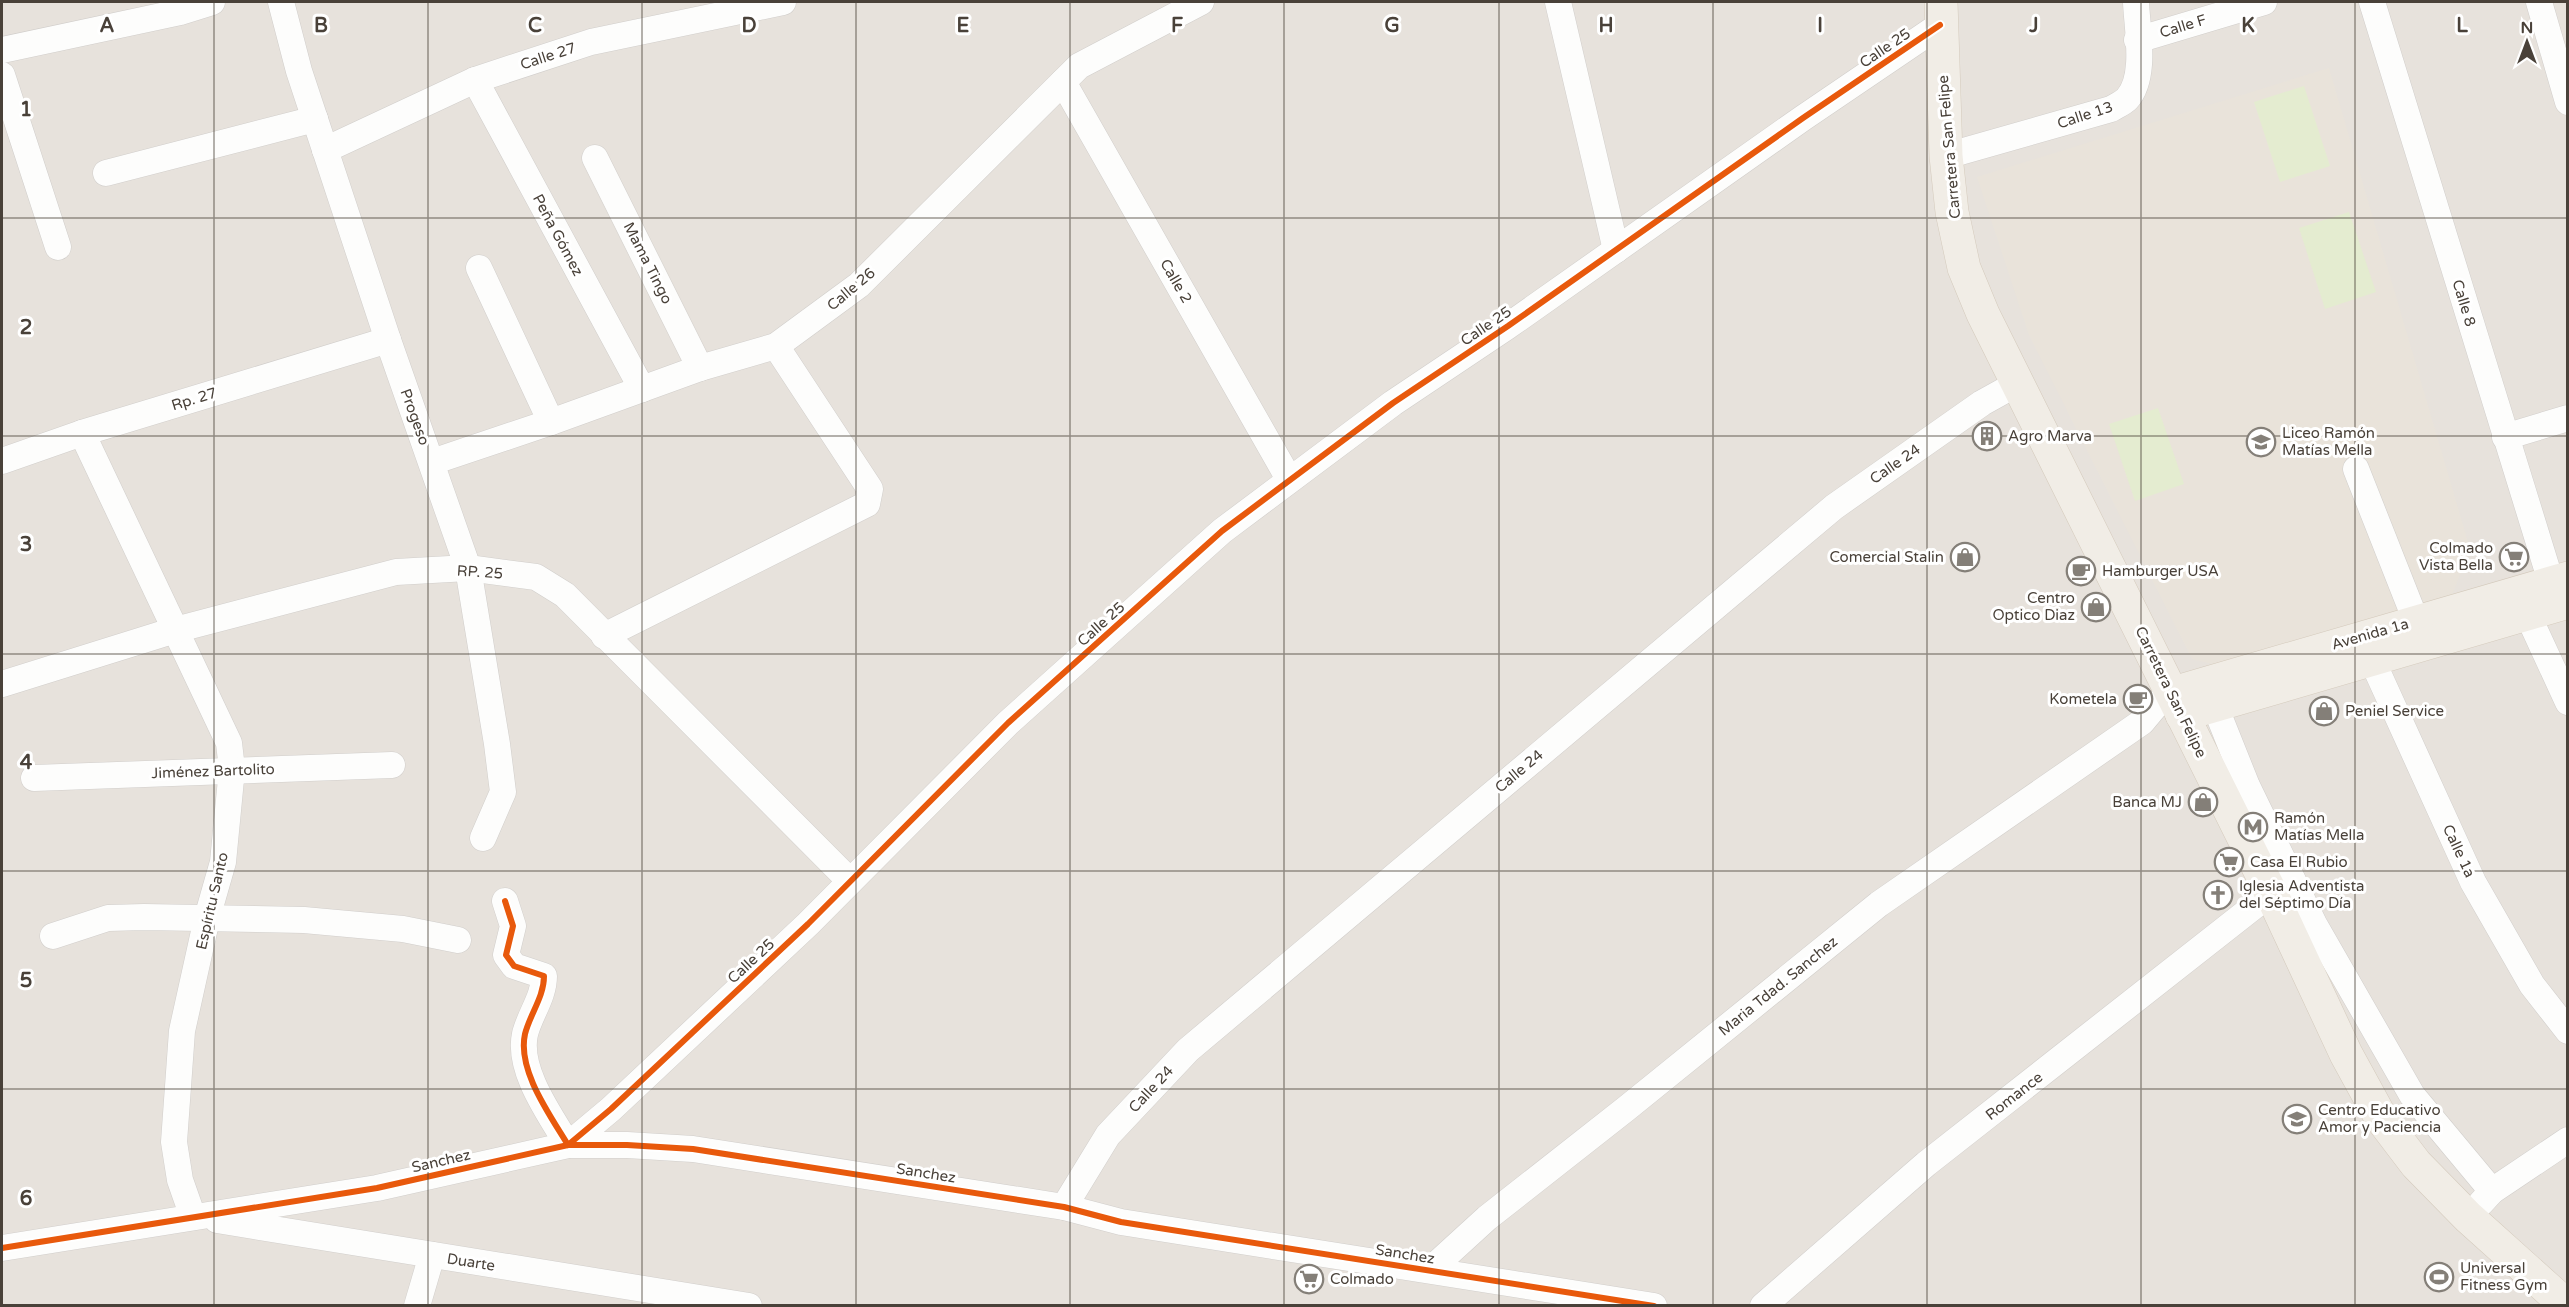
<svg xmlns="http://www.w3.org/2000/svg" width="2569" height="1307" font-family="'Varela Round',sans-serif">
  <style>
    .residential { fill: #e7e2dc }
    .education { fill: #e9e3da }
    .green { fill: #e4ecd0 }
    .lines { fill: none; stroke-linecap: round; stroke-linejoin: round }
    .minor-casing { stroke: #d1cecb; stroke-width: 27 }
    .major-casing { stroke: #d4cabc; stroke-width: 34 }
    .minor { stroke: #fdfdfc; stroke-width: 26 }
    .major { stroke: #f1ede6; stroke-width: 33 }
    .cycleway-casing { stroke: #fff; stroke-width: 10 }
    .cycleway { stroke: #e8590c; stroke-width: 6 }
    .grid { fill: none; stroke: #494139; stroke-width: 1.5; stroke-opacity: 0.55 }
    .labels { text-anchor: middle; stroke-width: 6; stroke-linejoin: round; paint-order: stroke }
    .street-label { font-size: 15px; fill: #494139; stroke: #fff }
    .poi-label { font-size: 15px; fill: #494139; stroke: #fff; text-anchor: start }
    .grid-label { font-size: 20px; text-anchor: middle; font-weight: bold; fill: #494139; stroke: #fff; stroke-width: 6; stroke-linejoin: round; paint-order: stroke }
  </style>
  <rect width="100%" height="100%" fill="#f3f1ee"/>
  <!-- residential -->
  <rect class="residential" x="2" y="2" width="2565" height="1303"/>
  <!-- education -->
  <path class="education" d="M2329,68L2470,549L2450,600L2221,666L2192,659L2029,335L1977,177Z"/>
  <!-- green -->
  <g class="green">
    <path d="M2304,86L2330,166L2280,182L2254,102Z"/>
    <path d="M2349,212L2376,292L2325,309L2299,228Z"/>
    <path d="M2158,408L2184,484L2135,501L2109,424Z"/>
  </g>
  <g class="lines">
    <!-- minor casing -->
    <g class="minor-casing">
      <g id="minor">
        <path d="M281,2L299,71L388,340L468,568L497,744L503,792L483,838"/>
        <path d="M1558,2L1616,250"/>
        <path d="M2372,2L2556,598"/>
        <path d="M2539,2L2568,102"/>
        <path d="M2137,40L2264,2"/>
        <path d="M2,50L180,12L212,2"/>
        <path d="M2,75L58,247"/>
        <path d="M475,80L642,389"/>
        <path d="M1063,82L1289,479"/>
        <path d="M325,150L475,80L591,42L783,2"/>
        <path d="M1946,156L2111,109C2116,106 2123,103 2127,99C2147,77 2137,29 2136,2"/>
        <path d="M595,158L700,368"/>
        <path d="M106,173L315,119"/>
        <path d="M479,268L551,422"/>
        <path d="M82,433L229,743L232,769L223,862L207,918L182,1031L174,1142L180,1180L193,1217"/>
        <path d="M2505,437L2568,418"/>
        <path d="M2,461L82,433L388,340"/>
        <path d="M432,462L551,422L700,368L776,346L859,285L1079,66L1201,2"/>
        <path d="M2356,469L2416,621"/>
        <path d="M2527,613L2568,702"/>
        <path d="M604,636L867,504L870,489L776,346"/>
        <path d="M2372,660L2473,882L2532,985L2568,1031"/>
        <path d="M2,684L175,630L396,572L468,568L536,577L565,595L850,881"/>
        <path d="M2220,690L2215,706L2247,786L2314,924L2412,1095L2492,1191"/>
        <path d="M34,778L392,765"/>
        <path d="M505,901L513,926L506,955L514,966L544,976C544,997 530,1014 525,1034C517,1070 550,1115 568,1145L611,1109L808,924L1008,723L1222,531L1393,403L1508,326L1803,118L1940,25"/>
        <path d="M53,936L108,918L144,917L304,920L403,929L458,940"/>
        <path d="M2481,1203L2492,1191L2568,1140"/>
        <path d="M1064,1207L1108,1135L1188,1050L1834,507L1982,403L2018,383"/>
        <path d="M217,1220L749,1306"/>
        <path d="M2,1248L377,1188L568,1145H627L693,1149L1064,1207L1121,1222L1654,1306"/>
        <path d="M1430,1270L1487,1218L1627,1108L1879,904L2142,722L2157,704L2173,693"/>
        <path d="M417,1306L432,1255"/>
        <path d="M1763,1306L1926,1164L2271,893"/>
      </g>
    </g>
    <!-- major casing -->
    <g class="major-casing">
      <g id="major">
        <path d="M1941,2L1946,156L1952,212L1964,268L1983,314L2271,893L2346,1054L2381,1118L2416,1164L2468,1217L2567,1306"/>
        <path d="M2173,693L2568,578"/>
        <path d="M2182,715L2568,602"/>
      </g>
    </g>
    <!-- minor -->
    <use href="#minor" class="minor"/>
    <!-- major -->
    <use href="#major" class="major"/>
    <!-- cycleway casing -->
    <g class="cycleway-casing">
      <g id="cycleway">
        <path d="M505,901L513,926L506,955L514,966L544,976C544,997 530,1014 525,1034C517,1070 550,1115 568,1145L611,1109L808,924L1008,723L1222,531L1393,403L1508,326L1803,118L1940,25"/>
        <path d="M2,1248L377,1188L568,1145H627L693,1149L1064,1207L1121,1222L1654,1306"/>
      </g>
    </g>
    <!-- cycleway -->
    <use href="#cycleway" class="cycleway"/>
  </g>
  <!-- grid -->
  <path class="grid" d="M214,2V1306M428,2V1306M642,2V1306M856,2V1306M1070,2V1306M1284,2V1306M1499,2V1306M1713,2V1306M1927,2V1306M2141,2V1306M2355,2V1306M2,218H2568M2,436H2568M2,654H2568M2,871H2568M2,1089H2568"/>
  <!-- icons -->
  <defs>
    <g id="building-ring" transform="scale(1.5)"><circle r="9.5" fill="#fff" stroke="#847f78" stroke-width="1.5"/><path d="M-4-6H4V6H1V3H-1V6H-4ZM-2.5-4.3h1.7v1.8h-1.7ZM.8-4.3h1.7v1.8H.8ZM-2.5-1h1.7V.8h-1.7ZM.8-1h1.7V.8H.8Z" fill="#847f78"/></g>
    <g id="school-ring" transform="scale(1.5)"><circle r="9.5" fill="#fff" stroke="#847f78" stroke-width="1.5"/><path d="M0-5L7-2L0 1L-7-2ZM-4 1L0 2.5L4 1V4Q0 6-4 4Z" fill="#847f78"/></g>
    <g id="shop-ring" transform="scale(1.5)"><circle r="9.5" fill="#fff" stroke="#847f78" stroke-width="1.5"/><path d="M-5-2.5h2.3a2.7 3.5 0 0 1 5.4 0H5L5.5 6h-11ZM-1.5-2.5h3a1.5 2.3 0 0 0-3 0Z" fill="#847f78"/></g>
    <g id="supermarket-ring" transform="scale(1.5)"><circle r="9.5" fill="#fff" stroke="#847f78" stroke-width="1.5"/><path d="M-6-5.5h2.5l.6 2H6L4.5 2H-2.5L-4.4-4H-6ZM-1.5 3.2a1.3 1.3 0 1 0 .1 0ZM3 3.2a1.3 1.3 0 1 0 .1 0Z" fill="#847f78"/></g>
    <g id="cafe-ring" transform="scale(1.5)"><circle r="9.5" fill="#fff" stroke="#847f78" stroke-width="1.5"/><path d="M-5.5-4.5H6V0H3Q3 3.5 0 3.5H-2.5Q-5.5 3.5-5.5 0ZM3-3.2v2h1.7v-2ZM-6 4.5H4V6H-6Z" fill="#847f78"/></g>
    <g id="metro-ring" transform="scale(1.5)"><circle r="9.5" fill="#fff" stroke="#847f78" stroke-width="1.5"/><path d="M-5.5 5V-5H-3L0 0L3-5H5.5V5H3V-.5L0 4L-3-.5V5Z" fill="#847f78"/></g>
    <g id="church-ring" transform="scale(1.5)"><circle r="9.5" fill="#fff" stroke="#847f78" stroke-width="1.5"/><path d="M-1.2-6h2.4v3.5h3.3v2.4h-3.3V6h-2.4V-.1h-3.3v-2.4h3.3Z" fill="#847f78"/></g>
    <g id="stadium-ring" transform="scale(1.5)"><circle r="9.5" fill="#fff" stroke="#847f78" stroke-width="1.5"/><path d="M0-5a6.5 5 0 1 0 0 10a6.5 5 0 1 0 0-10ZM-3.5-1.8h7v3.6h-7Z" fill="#847f78"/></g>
  </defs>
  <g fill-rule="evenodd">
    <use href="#building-ring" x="1987" y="436"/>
    <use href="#school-ring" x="2261" y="442"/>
    <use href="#shop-ring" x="1965" y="557"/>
    <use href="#supermarket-ring" x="2514" y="557"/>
    <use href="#cafe-ring" x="2081" y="571"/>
    <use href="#shop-ring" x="2096" y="607"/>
    <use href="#cafe-ring" x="2138" y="699"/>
    <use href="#shop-ring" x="2324" y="711"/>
    <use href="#shop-ring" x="2203" y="802"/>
    <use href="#metro-ring" x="2253" y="827"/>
    <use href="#supermarket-ring" x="2229" y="862"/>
    <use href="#church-ring" x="2218" y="895"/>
    <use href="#school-ring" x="2297" y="1119"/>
    <use href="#stadium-ring" x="2439" y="1277"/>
    <use href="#supermarket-ring" x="1309" y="1279"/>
  </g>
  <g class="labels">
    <!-- street labels -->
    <g class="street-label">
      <text transform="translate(2183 26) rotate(-17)" y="5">Calle F</text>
      <text transform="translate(1885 48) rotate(-34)" y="5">Calle 25</text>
      <text transform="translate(548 56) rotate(-18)" y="5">Calle 27</text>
      <text transform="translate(2085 115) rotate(-18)" y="5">Calle 13</text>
      <text transform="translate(1949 147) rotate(-95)" y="5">Carretera San Felipe</text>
      <text transform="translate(558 235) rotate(62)" y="5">Peña Gómez</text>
      <text transform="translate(648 263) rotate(63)" y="5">Mama Tingo</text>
      <text transform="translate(1176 281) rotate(60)" y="5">Calle 2</text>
      <text transform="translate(851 289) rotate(-40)" y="5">Calle 26</text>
      <text transform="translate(2464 303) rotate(73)" y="5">Calle 8</text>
      <text transform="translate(1486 326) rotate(-34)" y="5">Calle 25</text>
      <text transform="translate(194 399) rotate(-17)" y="5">Rp. 27</text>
      <text transform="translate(415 417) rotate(70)" y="5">Progeso</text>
      <text transform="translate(1895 464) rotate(-35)" y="5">Calle 24</text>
      <text transform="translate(480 572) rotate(4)" y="5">RP. 25</text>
      <text transform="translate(1101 624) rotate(-42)" y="5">Calle 25</text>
      <text transform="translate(2370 634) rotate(-16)" y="5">Avenida 1a</text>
      <text transform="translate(2171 692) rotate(64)" y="5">Carretera San Felipe</text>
      <text transform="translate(213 771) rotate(-2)" y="5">Jiménez Bartolito</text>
      <text transform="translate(1519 771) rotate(-40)" y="5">Calle 24</text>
      <text transform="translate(2459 851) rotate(65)" y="5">Calle 1a</text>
      <text transform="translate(212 901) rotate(-77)" y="5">Espíritu Santo</text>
      <text transform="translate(751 961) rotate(-43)" y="5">Calle 25</text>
      <text transform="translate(1778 986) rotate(-39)" y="5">Maria Tdad. Sanchez</text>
      <text transform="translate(1151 1089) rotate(-47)" y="5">Calle 24</text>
      <text transform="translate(2014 1096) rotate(-38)" y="5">Romance</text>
      <text transform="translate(441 1161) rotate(-13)" y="5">Sanchez</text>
      <text transform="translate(926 1173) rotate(9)" y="5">Sanchez</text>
      <text transform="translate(1405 1254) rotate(9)" y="5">Sanchez</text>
      <text transform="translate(471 1262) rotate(9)" y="5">Duarte</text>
    </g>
    <!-- poi labels -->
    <g class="poi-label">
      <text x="2282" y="438">Liceo Ramón<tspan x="2282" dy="17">Matías Mella</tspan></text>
      <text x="2008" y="441">Agro Marva</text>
      <text x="2493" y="553" text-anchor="end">Colmado<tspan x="2493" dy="17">Vista Bella</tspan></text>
      <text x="1944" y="562" text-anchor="end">Comercial Stalin</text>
      <text x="2102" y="576">Hamburger USA</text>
      <text x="2075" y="603" text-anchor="end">Centro<tspan x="2075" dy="17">Optico Diaz</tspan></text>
      <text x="2117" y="704" text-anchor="end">Kometela</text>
      <text x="2345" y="716">Peniel Service</text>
      <text x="2182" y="807" text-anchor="end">Banca MJ</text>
      <text x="2274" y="823">Ramón<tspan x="2274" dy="17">Matías Mella</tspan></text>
      <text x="2250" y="867">Casa El Rubio</text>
      <text x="2239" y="891">Iglesia Adventista<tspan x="2239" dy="17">del Séptimo Día</tspan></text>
      <text x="2318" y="1115">Centro Educativo<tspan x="2318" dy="17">Amor y Paciencia</tspan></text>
      <text x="2460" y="1273">Universal<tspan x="2460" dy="17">Fitness Gym</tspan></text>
      <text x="1330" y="1284">Colmado</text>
    </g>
  </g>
  <g class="grid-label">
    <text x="107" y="32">A</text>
    <text x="321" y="32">B</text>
    <text x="535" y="32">C</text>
    <text x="749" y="32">D</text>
    <text x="963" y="32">E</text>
    <text x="1177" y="32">F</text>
    <text x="1392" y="32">G</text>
    <text x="1606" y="32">H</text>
    <text x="1820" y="32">I</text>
    <text x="2034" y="32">J</text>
    <text x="2248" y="32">K</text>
    <text x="2462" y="32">L</text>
    <text x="26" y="116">1</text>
    <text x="26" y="334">2</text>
    <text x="26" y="551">3</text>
    <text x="26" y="769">4</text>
    <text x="26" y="987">5</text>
    <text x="26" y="1205">6</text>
  </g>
  <!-- border -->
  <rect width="2569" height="1307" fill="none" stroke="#494139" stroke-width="6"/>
  <!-- north arrow -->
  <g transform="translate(2527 42)" stroke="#ffffff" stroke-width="4.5" paint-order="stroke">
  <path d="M0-4.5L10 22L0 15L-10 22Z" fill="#494139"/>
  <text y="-9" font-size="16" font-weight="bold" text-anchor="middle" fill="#494139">N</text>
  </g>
</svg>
